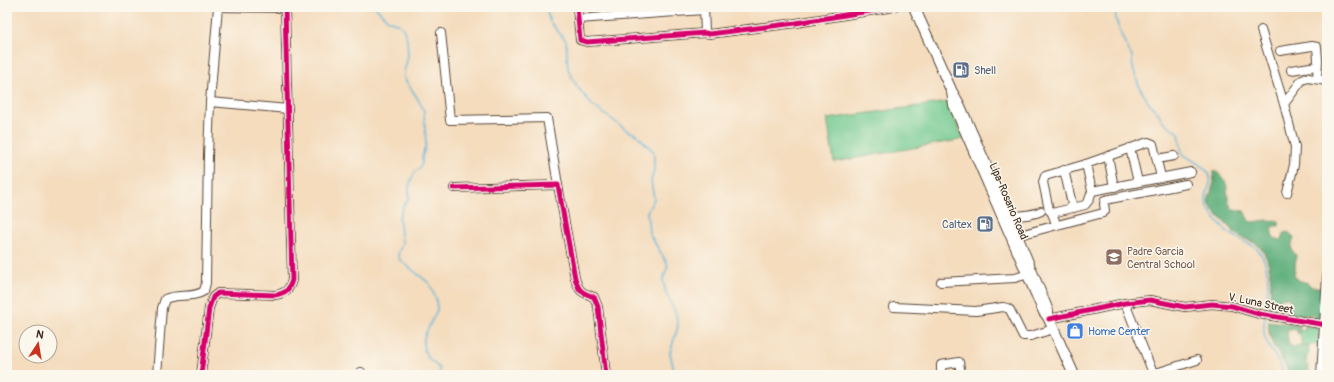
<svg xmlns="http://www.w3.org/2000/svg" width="1334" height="382" font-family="Pangolin,sans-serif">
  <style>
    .green { fill: #71c98e; stroke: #567a56 }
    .forest { fill: #5cad79; stroke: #4c6c4c }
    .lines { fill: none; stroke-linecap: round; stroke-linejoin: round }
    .stream { stroke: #5bb3d8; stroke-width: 1.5 }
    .minor-casing { stroke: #574536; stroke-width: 10 }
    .major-casing { stroke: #574536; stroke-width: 12 }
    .minor { stroke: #fff; stroke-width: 8 }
    .major { stroke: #fff; stroke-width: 10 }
    .cycleway-casing { stroke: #fbf7ec; stroke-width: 8 }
    .cycleway { stroke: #d6006c; stroke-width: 5 }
    .labels { text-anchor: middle; stroke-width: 3; stroke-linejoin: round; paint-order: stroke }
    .service-label { font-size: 11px; fill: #4e5e75; stroke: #fbf7ec; text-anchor: start }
    .street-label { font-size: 11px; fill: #3b2a1e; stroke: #fbf7ec }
    .education-label { font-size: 11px; fill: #785e54; stroke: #fbf7ec; text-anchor: start }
    .shop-label { font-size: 11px; fill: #366cbe; stroke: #fbf7ec; text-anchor: start }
  </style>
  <rect width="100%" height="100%" fill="#fbf7ec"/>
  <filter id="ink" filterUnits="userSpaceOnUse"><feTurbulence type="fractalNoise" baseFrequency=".025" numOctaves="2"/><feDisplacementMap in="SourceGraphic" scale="8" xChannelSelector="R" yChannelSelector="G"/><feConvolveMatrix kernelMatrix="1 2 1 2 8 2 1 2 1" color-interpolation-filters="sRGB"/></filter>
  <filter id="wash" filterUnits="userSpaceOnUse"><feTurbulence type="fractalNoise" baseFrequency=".012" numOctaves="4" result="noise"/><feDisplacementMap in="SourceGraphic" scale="16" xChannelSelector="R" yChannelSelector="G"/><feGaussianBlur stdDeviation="0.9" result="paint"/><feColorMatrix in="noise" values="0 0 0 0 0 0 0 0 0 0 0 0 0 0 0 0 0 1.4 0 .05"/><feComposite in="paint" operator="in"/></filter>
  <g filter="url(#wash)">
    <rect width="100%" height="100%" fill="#f4dcbd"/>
    <!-- green -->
    <g class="green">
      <path d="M947,102L964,139L834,162L827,119Z"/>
      <path d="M1305,326L1319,327V343L1309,346L1301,345V336L1297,333L1300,332L1301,331L1305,330Z"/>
    </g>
    <!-- forest -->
    <g class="forest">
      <path d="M1215,171C1235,183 1222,198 1233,209L1244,211L1249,221L1252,222L1267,220L1279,221V226H1274C1270,230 1272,234 1274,238L1279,240L1283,238L1284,233L1288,232L1294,237C1292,245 1289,249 1296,255C1295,262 1296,268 1294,276L1297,280L1308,283L1312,287H1323L1321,319L1315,320L1313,315C1307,314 1306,315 1301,317L1292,316L1290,314V299C1279,294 1277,302 1272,311H1269C1271,290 1275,254 1253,242C1249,240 1245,239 1241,237C1234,233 1228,226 1223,221C1217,215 1211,209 1208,201L1214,182L1213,173Z"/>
      <path d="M1269,321L1296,325L1300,326V332L1297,333L1296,329L1287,331L1288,341L1291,347L1304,345L1309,346V354L1307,355L1306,365H1309V375H1289C1283,354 1266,345 1269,321Z"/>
    </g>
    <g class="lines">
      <!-- stream -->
      <g class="stream">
        <path d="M375,7L388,20L398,24L403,28L407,39L408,56L404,72V78L418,99L424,111L426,144L422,157V163L420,168L415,172L411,180L409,187V198L404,205L399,217L402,243L398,255L400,260L429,283L436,299L437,310L425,335L423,343L424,350L427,356L430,360L439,368L440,373L439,375"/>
        <path d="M546,7L548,16L550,22L566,41L568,69L576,85L592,105L625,129L637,135L654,152V170L651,181L654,199L647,212L649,233L668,265L663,280L666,293L676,314L678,326L670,353L675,375"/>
        <path d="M1115,7L1116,20L1122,37L1132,57L1133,68L1140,89L1143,93L1148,102L1159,114L1162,120L1166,124L1179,133L1182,153C1190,160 1200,163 1207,171C1218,185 1198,193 1210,211C1216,221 1226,232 1236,237C1242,241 1249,243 1255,247C1272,261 1268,293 1266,312"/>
        <path d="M1265,317C1264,324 1263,331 1265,337C1269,351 1281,361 1284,375"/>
      </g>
    </g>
  </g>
  <g filter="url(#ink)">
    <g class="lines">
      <!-- minor casing -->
      <g class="minor-casing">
        <g id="minor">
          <path d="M221,7L285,8L299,7"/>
          <path d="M577,7L580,40L587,42L705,33L709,34L796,23L894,7"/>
          <path d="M704,7L705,33"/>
          <path d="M578,19L704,10"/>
          <path d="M1261,30L1284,104L1295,147L1294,165L1287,193"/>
          <path d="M441,33L450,120L547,118L558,185"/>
          <path d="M1280,51L1312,46L1317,47L1318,60L1317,79"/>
          <path d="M1291,70L1317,66"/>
          <path d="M210,102L288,109"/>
          <path d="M1284,104L1302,80L1308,78L1327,81"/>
          <path d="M1130,148L1138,182"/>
          <path d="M1108,156L1114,187"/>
          <path d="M1157,159L1174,156"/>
          <path d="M1086,164L1092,191"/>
          <path d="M1064,170L1073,208"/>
          <path d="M454,188L558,185L575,278C579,292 581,292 594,297L598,307L606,375"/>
          <path d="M1052,213L1085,205L1089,200L1092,191L1191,172"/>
          <path d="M1004,219C1016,214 1030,217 1041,211"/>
          <path d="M1055,221L1052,213L1049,210L1043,182L1045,176L1086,164L1148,142L1153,144L1161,177"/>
          <path d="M1012,237L1103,213L1105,211L1104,204L1105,200L1186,184"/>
          <path d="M941,282L1015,278L1032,273"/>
          <path d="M1125,303L1151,368L1153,372H1159L1197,360"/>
          <path d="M894,307L976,311L1003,307L1007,308L1010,310L1023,336H1031L1053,329"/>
          <path d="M1049,319L1125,303L1150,300L1185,307L1212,304L1232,306L1259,314L1327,325"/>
          <path d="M157,375L162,308L165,299C178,293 192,299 204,291L206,283L208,155L210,102L218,7"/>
          <path d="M201,375L209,308L213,297L218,293L275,295C286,293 289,290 292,280L285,7"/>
          <path d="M361,375V372"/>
          <path d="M941,375V365L959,362L961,375"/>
          <path d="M1321,375L1327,276"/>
        </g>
      </g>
      <!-- major casing -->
      <g class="major-casing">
        <g id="major">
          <path d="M914,7L952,92L959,104L1013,226L1048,311V317L1044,312L954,105L952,92"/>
          <path d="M1048,317L1074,375"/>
        </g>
      </g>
      <!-- minor -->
      <use href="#minor" class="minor"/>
      <!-- major -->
      <use href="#major" class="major"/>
      <!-- cycleway casing -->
      <g class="cycleway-casing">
        <g id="cycleway">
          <path d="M577,7L580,40L587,42L705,33L709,34L796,23L894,7"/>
          <path d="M454,188L558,185L575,278C579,292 581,292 594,297L598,307L606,375"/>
          <path d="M1049,319L1125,303L1150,300L1185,307L1212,304L1232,306L1259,314L1327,325"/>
          <path d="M201,375L209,308L213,297L218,293L275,295C286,293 289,290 292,280L285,7"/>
        </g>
      </g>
      <!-- cycleway -->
      <use href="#cycleway" class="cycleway"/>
    </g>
  </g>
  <!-- icons -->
  <defs>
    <g id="fuel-square" transform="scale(0.9)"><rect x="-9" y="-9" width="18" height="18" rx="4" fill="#5c6f8a" stroke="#fbf7ec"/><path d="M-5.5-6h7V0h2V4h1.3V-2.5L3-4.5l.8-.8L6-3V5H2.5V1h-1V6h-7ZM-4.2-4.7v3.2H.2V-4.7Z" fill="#fff"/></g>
    <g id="school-square" transform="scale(0.9)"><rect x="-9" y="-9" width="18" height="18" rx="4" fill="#8d6e63" stroke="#fbf7ec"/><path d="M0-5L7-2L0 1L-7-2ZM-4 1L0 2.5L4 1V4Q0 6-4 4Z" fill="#fff"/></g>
    <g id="shop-square" transform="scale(0.9)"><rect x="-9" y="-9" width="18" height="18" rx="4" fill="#3f7fe0" stroke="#fbf7ec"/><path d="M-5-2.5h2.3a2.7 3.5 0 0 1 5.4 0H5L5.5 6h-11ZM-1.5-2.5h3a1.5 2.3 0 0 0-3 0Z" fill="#fff"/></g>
  </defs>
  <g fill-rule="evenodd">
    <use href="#fuel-square" x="961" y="70"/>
    <use href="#fuel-square" x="985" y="224"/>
    <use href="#school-square" x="1114" y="257"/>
    <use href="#shop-square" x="1075" y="331"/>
  </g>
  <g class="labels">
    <!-- service labels -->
    <g class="service-label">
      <text x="974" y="74">Shell</text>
      <text x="972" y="228" text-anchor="end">Caltex</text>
    </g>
    <!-- street labels -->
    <g class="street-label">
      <text transform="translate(1009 201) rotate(67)" y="4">Lipa-Rosario Road</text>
      <text transform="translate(1261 303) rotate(12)" y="4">V. Luna Street</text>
    </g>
    <!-- education labels -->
    <g class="education-label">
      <text x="1127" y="255">Padre Garcia<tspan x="1127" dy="13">Central School</tspan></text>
    </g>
    <!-- shop labels -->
    <g class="shop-label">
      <text x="1088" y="335">Home Center</text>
    </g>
  </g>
  <!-- margin -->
  <rect width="1334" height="382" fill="none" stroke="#fbf7ec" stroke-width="24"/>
  <!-- north arrow -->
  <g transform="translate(38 344) rotate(12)"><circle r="19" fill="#fbf7ec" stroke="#aea59a"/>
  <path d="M0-3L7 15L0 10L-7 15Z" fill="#c8321e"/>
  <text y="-6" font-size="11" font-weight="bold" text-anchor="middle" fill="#3b2a1e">N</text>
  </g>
</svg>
